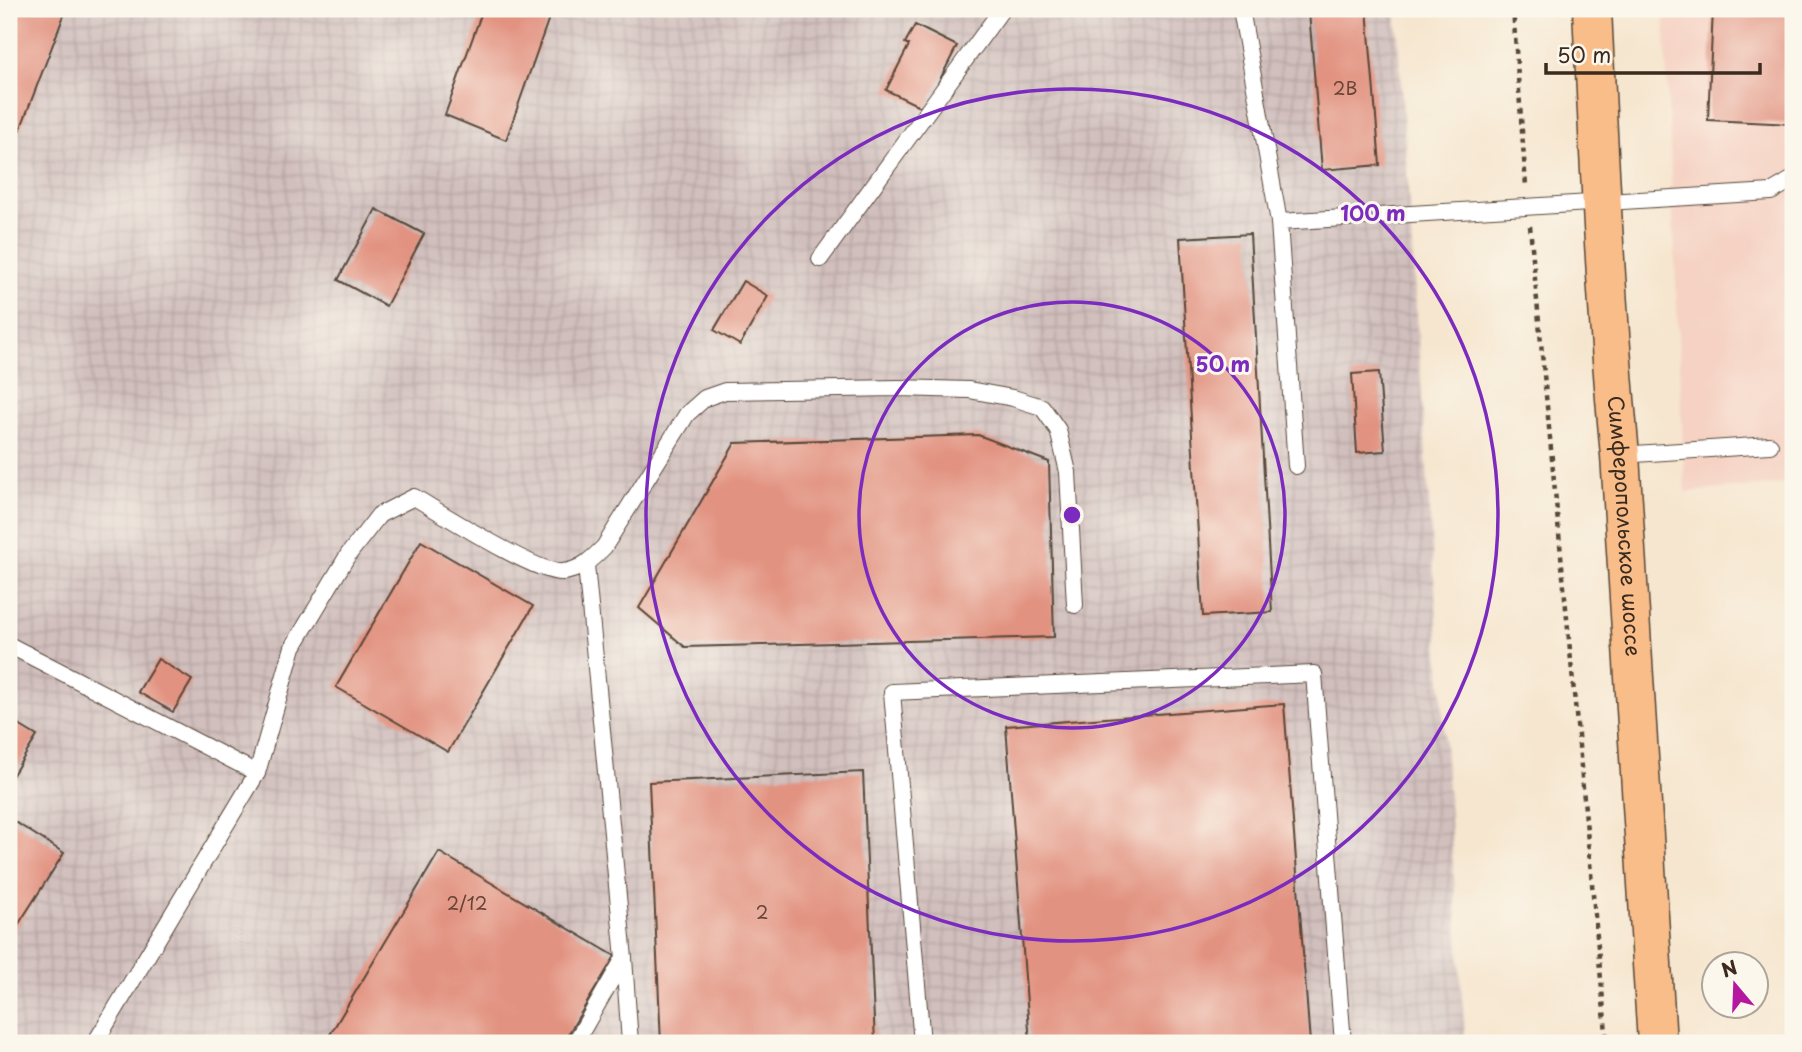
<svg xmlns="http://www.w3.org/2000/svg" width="1802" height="1052" font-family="'Playpen Sans',sans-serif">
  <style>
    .built { fill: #f5d2c3 }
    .industrial { fill: url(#industrial-grid) }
    .building { fill: #e29280 }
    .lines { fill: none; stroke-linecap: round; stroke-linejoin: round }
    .lane-casing { stroke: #574639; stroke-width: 18 }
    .primary-casing { stroke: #574639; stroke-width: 41 }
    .path { stroke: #574639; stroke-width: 4.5; stroke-dasharray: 5 5; stroke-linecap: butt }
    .lane { stroke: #fff; stroke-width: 16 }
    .primary { stroke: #f8bd89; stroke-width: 38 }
    .ring { fill: none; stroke: #7b2cbf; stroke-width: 3.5 }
    .labels { text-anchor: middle; stroke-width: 6; stroke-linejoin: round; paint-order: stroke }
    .number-label { font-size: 18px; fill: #654436 }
    .street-label { font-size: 21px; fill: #3b2a1e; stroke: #fbf7ec }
    .centre { fill: #7b2cbf; stroke: #fbf7ec; stroke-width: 3.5 }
    .ring-label { font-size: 21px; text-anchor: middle; font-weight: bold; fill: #7b2cbf; stroke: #fbf7ec; stroke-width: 6; stroke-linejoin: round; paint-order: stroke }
  </style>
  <defs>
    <pattern id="industrial-grid" width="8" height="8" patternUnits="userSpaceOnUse" patternTransform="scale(1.75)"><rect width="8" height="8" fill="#d1bfbd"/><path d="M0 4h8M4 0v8" fill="none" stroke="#b4a4a2"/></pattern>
  </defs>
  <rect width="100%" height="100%" fill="#fbf7ec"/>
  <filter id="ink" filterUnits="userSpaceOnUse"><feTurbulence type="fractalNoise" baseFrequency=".0143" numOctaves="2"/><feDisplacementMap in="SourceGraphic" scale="14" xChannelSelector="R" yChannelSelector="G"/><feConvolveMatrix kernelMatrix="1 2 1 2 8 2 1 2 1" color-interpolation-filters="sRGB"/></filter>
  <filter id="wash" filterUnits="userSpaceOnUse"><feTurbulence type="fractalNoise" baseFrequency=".00686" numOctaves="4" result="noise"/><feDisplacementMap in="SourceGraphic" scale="28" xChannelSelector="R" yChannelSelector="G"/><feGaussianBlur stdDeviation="1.57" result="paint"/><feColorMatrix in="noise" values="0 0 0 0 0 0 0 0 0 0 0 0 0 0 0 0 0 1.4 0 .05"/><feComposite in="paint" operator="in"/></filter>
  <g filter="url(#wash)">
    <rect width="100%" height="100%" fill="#f6e6cf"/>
    <!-- built -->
    <path class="built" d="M1664,9H1793V483L1685,492Z"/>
    <!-- industrial -->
    <path class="industrial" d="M9,9H1396L1465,1043H9Z"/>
    <g id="blocks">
      <!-- building -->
      <g class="building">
        <path d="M9,9L66,10L20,130L9,126Z"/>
        <path d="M483,9H552L506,140L445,115Z"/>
        <path d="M1349,9H1367L1380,165L1322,170L1309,12Z"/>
        <path d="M1713,9H1793V124L1708,120Z"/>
        <path d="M915,25L957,46L925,109L886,90L909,45L905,43Z"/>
        <path d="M376,209L424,234L386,306L338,280Z"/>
        <path d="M1250,234L1272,612L1203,616L1180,238Z"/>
        <path d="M743,281L768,296L740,345L714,330Z"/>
        <path d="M1379,372L1385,451L1357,453L1352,374Z"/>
        <path d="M978,435L1049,462L1054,637L685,647L639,608L735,443Z"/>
        <path d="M421,541L533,606L448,752L336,687Z"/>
        <path d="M158,659L192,680L173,712L138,692Z"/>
        <path d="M1284,704L1310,1043H1030L1006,726Z"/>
        <path d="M9,719L37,736L9,781Z"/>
        <path d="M863,772L875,1043H661L649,782Z"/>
        <path d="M9,818L64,853L11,936L9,934Z"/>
        <path d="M439,852L615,956L563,1043H325Z"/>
      </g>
    </g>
  </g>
  <g filter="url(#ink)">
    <use href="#blocks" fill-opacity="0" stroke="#574639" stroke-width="2"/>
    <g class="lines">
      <!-- lane casing -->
      <g class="lane-casing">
        <g id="lane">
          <path d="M1241,9L1279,222"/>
          <path d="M820,259L1002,9"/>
          <path d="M1620,455L1770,445"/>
          <path d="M1296,466L1279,222L1771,192L1793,179"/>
          <path d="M586,565L624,958"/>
          <path d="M9,645L257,773L95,1043"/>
          <path d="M257,773L293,647L348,555L379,515L414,497C440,512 538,575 563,572C581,570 592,559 604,547L687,414L705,398L725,391L898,388L969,390L1013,398L1042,407L1058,430L1068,472L1075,605"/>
          <path d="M575,1043L624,958L630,1043"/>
          <path d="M922,1043L892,692L1314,674L1343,1043"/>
        </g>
      </g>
      <!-- primary casing -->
      <g class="primary-casing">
        <g id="primary">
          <path id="s1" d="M1592,9C1599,158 1606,307 1620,455L1657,1043"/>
        </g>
      </g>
      <!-- path -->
      <g class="path">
        <path d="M1513,9L1526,186"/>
        <path d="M1530,226L1607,1043"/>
      </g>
      <!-- lane -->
      <use href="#lane" class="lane"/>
      <!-- primary -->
      <use href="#primary" class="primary"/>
    </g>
  </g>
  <!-- distance rings -->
  <g class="ring">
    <circle cx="1072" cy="515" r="213"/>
    <circle cx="1072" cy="515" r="426"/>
  </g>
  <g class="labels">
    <!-- number labels -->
    <g class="number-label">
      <text x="1345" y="95">2В</text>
      <text x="467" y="910">2/12</text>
      <text x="762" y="919">2</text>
    </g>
    <!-- street labels -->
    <g class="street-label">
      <text dy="7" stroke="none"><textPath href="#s1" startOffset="518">Симферопольское шоссе</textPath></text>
    </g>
  </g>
  <circle cx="1072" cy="515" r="10" class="centre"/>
  <g class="ring-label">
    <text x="1373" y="221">100 m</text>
    <text x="1223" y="372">50 m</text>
  </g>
  <!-- margin -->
  <rect width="1802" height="1052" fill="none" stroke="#fbf7ec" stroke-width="35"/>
  <!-- north arrow -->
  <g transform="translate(1735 985) rotate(341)"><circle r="33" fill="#fbf7ec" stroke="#aea59a" stroke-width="2"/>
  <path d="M0-5L12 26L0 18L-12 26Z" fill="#b5179e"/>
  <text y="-10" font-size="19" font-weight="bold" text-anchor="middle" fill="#3b2a1e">N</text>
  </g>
  <!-- scale -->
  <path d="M1546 63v10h214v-10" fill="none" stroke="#3b2a1e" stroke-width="3.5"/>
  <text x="1557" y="63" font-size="21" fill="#3b2a1e" stroke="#fbf7ec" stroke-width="5" paint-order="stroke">50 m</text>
</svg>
